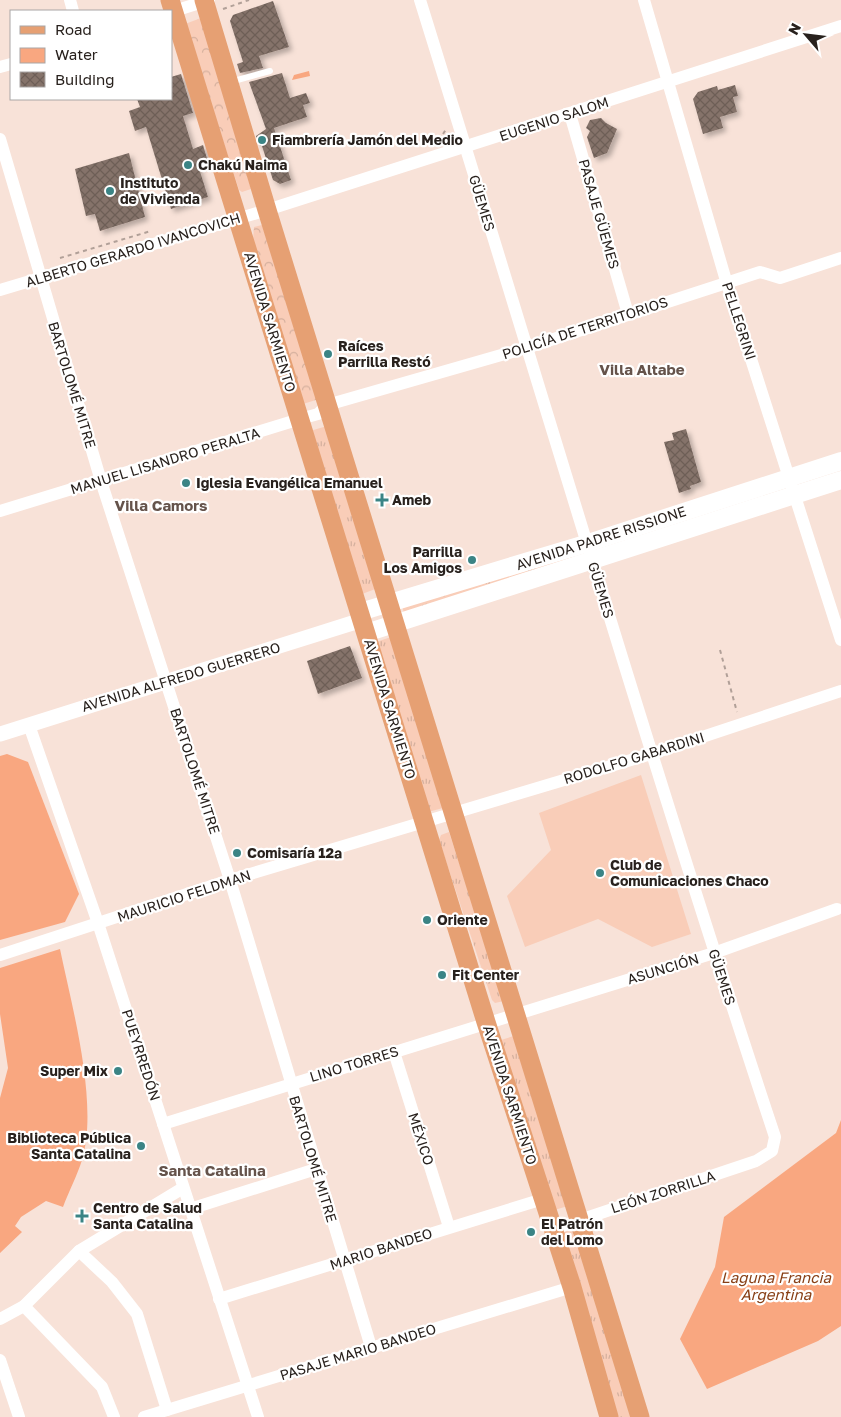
<svg xmlns="http://www.w3.org/2000/svg" width="841" height="1417" font-family="'Golos Text',sans-serif">
  <style>
    .grass { fill: url(#grass-tufts) }
    .forest { fill: url(#forest-crowns) }
    .pitch { fill: #f9cdb8 }
    .water { fill: #f9a780 }
    .building { fill: url(#building-cross-hatch); filter: url(#shadow) }
    .lines { fill: none; stroke-linecap: round; stroke-linejoin: round }
    .path { stroke: #b1a098; stroke-width: 2; stroke-dasharray: 4 4; stroke-linecap: butt }
    .service { stroke: #fff; stroke-width: 6 }
    .minor { stroke: #fff; stroke-width: 12 }
    .tertiary { stroke: #fff; stroke-width: 15 }
    .secondary { stroke: #fff; stroke-width: 18 }
    .primary { stroke: #e6a073; stroke-width: 19 }
    .poi-dot { fill: #3b8485; stroke: #fff; stroke-width: 2 }
    .labels { text-anchor: middle; stroke-width: 4.5; stroke-linejoin: round; paint-order: stroke }
    .street-label { font-size: 14px; fill: #28211d; stroke: #fff }
    .poi-label { font-size: 14px; font-weight: bold; fill: #28211d; stroke: #fff; text-anchor: start }
    .neighbourhood-label { font-size: 15px; font-weight: bold; fill: #65534b; stroke: #fff }
    .water-label { font-size: 15px; font-style: italic; fill: #883f15; stroke: #fff }
  </style>
  <defs>
    <pattern id="grass-tufts" width="24" height="20" patternUnits="userSpaceOnUse" patternTransform="scale(1.25)"><rect width="24" height="20" fill="#f9cdb8"/><path d="M3 7l-1-3M5 7V3M7 7l1-3M15 17l-1-3M17 17v-4M19 17l1-3" fill="none" stroke="#d5b09e"/></pattern>
    <pattern id="forest-crowns" width="20" height="18" patternUnits="userSpaceOnUse" patternTransform="scale(1.25)"><rect width="20" height="18" fill="#f9cdb8"/><path d="M2 6a3 3 0 1 1 6 0M12 15a3 3 0 1 1 6 0" fill="none" stroke="#d5b09e"/></pattern>
    <pattern id="building-cross-hatch" width="8" height="8" patternUnits="userSpaceOnUse" patternTransform="scale(1.25)"><rect width="8" height="8" fill="#85736a"/><path d="M0 0l8 8M0 8l8-8" fill="none" stroke="#6d5e57"/></pattern>
    <filter id="shadow"><feDropShadow dx="3.5" dy="3.5" stdDeviation="2.5" flood-color="#0004"/></filter>
  </defs>
  <rect width="100%" height="100%" fill="#f8e2d8"/>
  <!-- grass -->
  <g class="grass">
    <path d="M327,426L378,588L362,594L310,431Z"/>
    <path d="M571,553L574,562L404,614L402,605Z"/>
    <path d="M391,637L443,808L428,812L376,642Z"/>
    <path d="M449,832L504,1001L495,1003L492,1000L439,840L441,835Z"/>
    <path d="M517,1035L568,1206L551,1211L501,1040Z"/>
    <path d="M576,1229L631,1417H617L561,1233Z"/>
  </g>
  <!-- forest -->
  <g class="forest">
    <path d="M201,18L251,189L242,192L239,190L185,24Z"/>
    <path d="M262,225L319,399L303,404L253,240L254,227Z"/>
  </g>
  <!-- pitch -->
  <path class="pitch" d="M641,775L691,934L652,947L598,919L525,947L507,896L551,850L539,813Z"/>
  <!-- water -->
  <g class="water">
    <path d="M309,71L310,76L292,80L294,75Z"/>
    <path d="M7,754L28,762L79,894L65,922L0,940V756Z"/>
    <path d="M60,949C72,1007 99,1104 82,1160C77,1176 69,1191 63,1207L46,1201L21,1217L15,1226L22,1232L0,1253V1098L8,1068L0,1014V968Z"/>
    <path d="M841,1120V1326L818,1341L707,1389L680,1339L715,1267L724,1217L836,1133Z"/>
  </g>
  <!-- building -->
  <g class="building">
    <path d="M273,1L289,47L259,56L263,68L240,73L237,64L243,62L230,21L233,15Z"/>
    <path d="M282,73L290,98L306,93L310,103L303,105L307,117L274,128L291,180L280,184L273,180L262,146H260L256,136L266,129L249,82Z"/>
    <path d="M181,74L193,113L183,116L193,149L203,145L208,162L198,165L208,197L171,209L146,127L135,131L129,111L140,107L137,99H171V77Z"/>
    <path d="M735,85L738,96L733,97L737,112L720,117L723,128L703,134L693,99L698,92L717,86L718,90Z"/>
    <path d="M601,118L606,123L617,129L607,153L594,158L587,137L590,131L586,128L590,120Z"/>
    <path d="M129,153L145,217L100,231L95,214L86,216L75,169Z"/>
    <path d="M686,429L701,482L690,486L691,489L679,493L664,442L674,440L672,433Z"/>
    <path d="M350,646L362,678L318,694L307,661Z"/>
  </g>
  <g class="lines">
    <!-- path -->
    <g class="path">
      <path d="M223,9L249,0"/>
      <path d="M439,141L446,129"/>
      <path d="M60,258L151,231"/>
      <path d="M720,650L737,712"/>
    </g>
    <!-- service -->
    <path class="service" d="M230,82L270,71"/>
    <!-- minor -->
    <g class="minor">
      <path d="M70,0L73,11"/>
      <path d="M420,0C538,379 650,760 775,1137L772,1151L756,1161L553,1229"/>
      <path d="M644,0L727,284L841,640"/>
      <path d="M171,12L209,0"/>
      <path d="M0,67L11,64"/>
      <path d="M570,114L628,314"/>
      <path d="M0,139L101,481L230,880L371,1347"/>
      <path d="M0,290L267,210L841,26"/>
      <path d="M0,511L300,419L318,414L327,405L526,348L760,272L780,278L841,258"/>
      <path d="M29,725L98,923L258,1417"/>
      <path d="M0,955L230,880L651,754L841,691"/>
      <path d="M394,1052L449,1227"/>
      <path d="M163,1124L714,953L837,909"/>
      <path d="M190,1209L316,1169"/>
      <path d="M79,1251L112,1282L137,1314L167,1410"/>
      <path d="M219,1299L543,1199"/>
      <path d="M24,1306L102,1387L114,1417"/>
      <path d="M0,1319L24,1306L79,1251L183,1188"/>
      <path d="M0,1360L19,1417"/>
      <path d="M144,1417L572,1287"/>
    </g>
    <!-- tertiary -->
    <path class="tertiary" d="M0,734L362,620"/>
    <!-- secondary -->
    <g class="secondary">
      <path d="M360,612L585,544L841,461"/>
      <path d="M366,633L841,480"/>
    </g>
    <!-- primary -->
    <g class="primary">
      <path d="M170,0L486,1022L572,1287L609,1417"/>
      <path d="M204,0L267,210L640,1417"/>
    </g>
  </g>
  <!-- markers -->
  <g class="poi-dot">
    <circle cx="262" cy="140" r="5"/>
    <circle cx="188" cy="165" r="5"/>
    <circle cx="110" cy="191" r="5"/>
    <circle cx="328" cy="354" r="5"/>
    <circle cx="186" cy="483" r="5"/>
    <path d="M379.5 492.5h5v5h5v5h-5v5h-5v-5h-5v-5h5z"/>
    <circle cx="472" cy="560" r="5"/>
    <circle cx="237" cy="853" r="5"/>
    <circle cx="600" cy="873" r="5"/>
    <circle cx="427" cy="920" r="5"/>
    <circle cx="442" cy="975" r="5"/>
    <circle cx="118" cy="1071" r="5"/>
    <circle cx="141" cy="1146" r="5"/>
    <path d="M79.5 1208.5h5v5h5v5h-5v5h-5v-5h-5v-5h5z"/>
    <circle cx="531" cy="1232" r="5"/>
  </g>
  <g class="labels">
    <!-- street labels -->
    <g class="street-label">
      <text transform="translate(554 119) rotate(-18)" y="5">EUGENIO SALOM</text>
      <text transform="translate(482 203) rotate(73)" y="5">GÜEMES</text>
      <text transform="translate(599 214) rotate(74)" y="5">PASAJE GÜEMES</text>
      <text transform="translate(133 250) rotate(-17)" y="5">ALBERTO GERARDO IVANCOVICH</text>
      <text transform="translate(739 321) rotate(72)" y="5">PELLEGRINI</text>
      <text transform="translate(270 322) rotate(73)" y="5">AVENIDA SARMIENTO</text>
      <text transform="translate(585 328) rotate(-18)" y="5">POLICÍA DE TERRITORIOS</text>
      <text transform="translate(72 385) rotate(73)" y="5">BARTOLOMÉ MITRE</text>
      <text transform="translate(165 461) rotate(-17)" y="5">MANUEL LISANDRO PERALTA</text>
      <text transform="translate(601 538) rotate(-18)" y="5">AVENIDA PADRE RISSIONE</text>
      <text transform="translate(601 590) rotate(73)" y="5">GÜEMES</text>
      <text transform="translate(181 677) rotate(-17)" y="5">AVENIDA ALFREDO GUERRERO</text>
      <text transform="translate(390 709) rotate(73)" y="5">AVENIDA SARMIENTO</text>
      <text transform="translate(634 758) rotate(-17)" y="5">RODOLFO GABARDINI</text>
      <text transform="translate(195 771) rotate(72)" y="5">BARTOLOMÉ MITRE</text>
      <text transform="translate(184 896) rotate(-18)" y="5">MAURICIO FELDMAN</text>
      <text transform="translate(663 969) rotate(-17)" y="5">ASUNCIÓN</text>
      <text transform="translate(722 977) rotate(72)" y="5">GÜEMES</text>
      <text transform="translate(141 1055) rotate(72)" y="5">PUEYRREDÓN</text>
      <text transform="translate(354 1064) rotate(-17)" y="5">LINO TORRES</text>
      <text transform="translate(510 1095) rotate(72)" y="5">AVENIDA SARMIENTO</text>
      <text transform="translate(421 1139) rotate(72)" y="5">MÉXICO</text>
      <text transform="translate(313 1159) rotate(73)" y="5">BARTOLOMÉ MITRE</text>
      <text transform="translate(663 1192) rotate(-18)" y="5">LEÓN ZORRILLA</text>
      <text transform="translate(381 1249) rotate(-18)" y="5">MARIO BANDEO</text>
      <text transform="translate(358 1352) rotate(-17)" y="5">PASAJE MARIO BANDEO</text>
    </g>
    <!-- poi labels -->
    <g class="poi-label">
      <text x="272" y="145">Fiambrería Jamón del Medio</text>
      <text x="198" y="170">Chakú Naima</text>
      <text x="120" y="188">Instituto<tspan x="120" dy="16">de Vivienda</tspan></text>
      <text x="338" y="351">Raíces<tspan x="338" dy="16">Parrilla Restó</tspan></text>
      <text x="196" y="488">Iglesia Evangélica Emanuel</text>
      <text x="392" y="505">Ameb</text>
      <text x="462" y="557" text-anchor="end">Parrilla<tspan x="462" dy="16">Los Amigos</tspan></text>
      <text x="247" y="858">Comisaría 12ª</text>
      <text x="610" y="870">Club de<tspan x="610" dy="16">Comunicaciones Chaco</tspan></text>
      <text x="437" y="925">Oriente</text>
      <text x="452" y="980">Fit Center</text>
      <text x="108" y="1076" text-anchor="end">Super Mix</text>
      <text x="131" y="1143" text-anchor="end">Biblioteca Pública<tspan x="131" dy="16">Santa Catalina</tspan></text>
      <text x="93" y="1213">Centro de Salud<tspan x="93" dy="16">Santa Catalina</tspan></text>
      <text x="541" y="1229">El Patrón<tspan x="541" dy="16">del Lomo</tspan></text>
    </g>
    <!-- neighbourhood labels -->
    <g class="neighbourhood-label">
      <text x="642" y="375">Villa Altabe</text>
      <text x="161" y="511">Villa Camors</text>
      <text x="212" y="1176">Santa Catalina</text>
    </g>
    <!-- water labels -->
    <g class="water-label">
      <text x="776" y="1283">Laguna Francia<tspan x="776" dy="17">Argentina</tspan></text>
    </g>
  </g>
  <!-- legend -->
  <rect x="10" y="10" width="162" height="90" fill="#ffffff" stroke="#a9a6a5"/>
  <rect x="20" y="26" width="25" height="8" fill="#e6a073" stroke="#a9a6a5"/>
  <text x="55" y="35" font-size="15" fill="#28211d">Road</text>
  <rect x="20" y="48" width="25" height="15" fill="#f9a780" stroke="#a9a6a5"/>
  <text x="55" y="60" font-size="15" fill="#28211d">Water</text>
  <rect x="20" y="72" width="25" height="15" fill="url(#building-cross-hatch)" stroke="#a9a6a5"/>
  <text x="55" y="85" font-size="15" fill="#28211d">Building</text>
  <!-- north arrow -->
  <g transform="translate(806 35) rotate(298)" stroke="#ffffff" stroke-width="4" paint-order="stroke">
  <path d="M0-4L9 19L0 12L-9 19Z" fill="#28211d"/>
  <text y="-8" font-size="14" font-weight="bold" text-anchor="middle" fill="#28211d">N</text>
  </g>
</svg>
